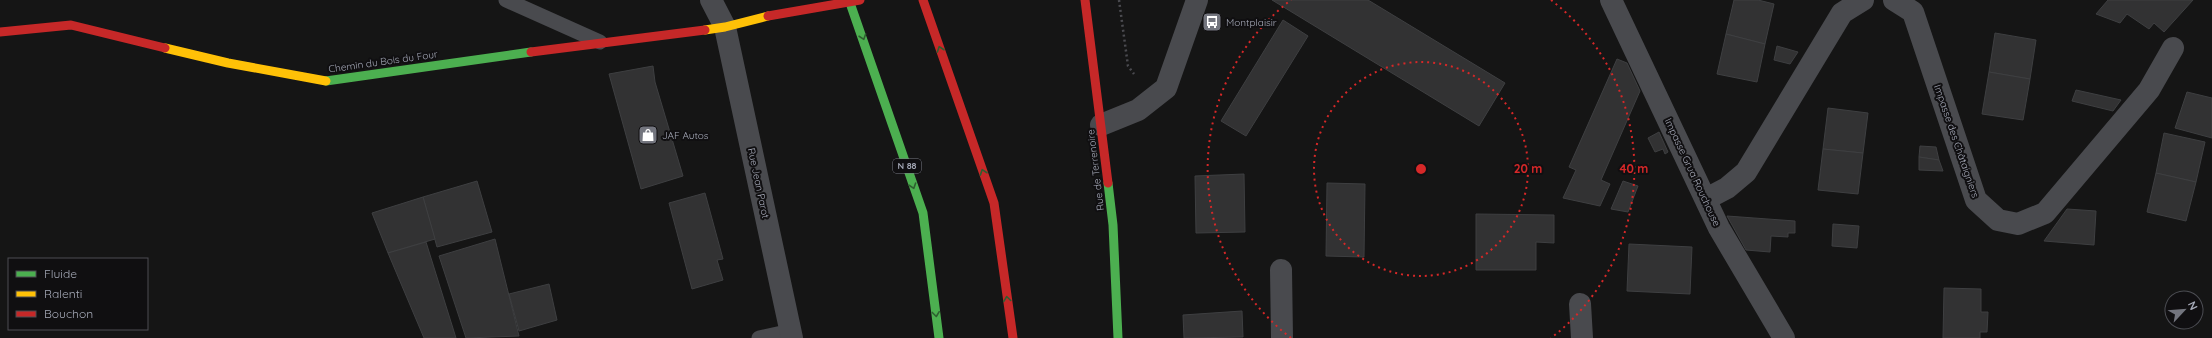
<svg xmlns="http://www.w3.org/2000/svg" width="2212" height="338" font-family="Quicksand,sans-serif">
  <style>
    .building { fill: #323233; stroke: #3e3f41 }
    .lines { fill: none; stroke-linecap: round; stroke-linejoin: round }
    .path { stroke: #4b4b50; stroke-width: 2.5; stroke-dasharray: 2 3; stroke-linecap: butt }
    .lane { stroke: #494a4e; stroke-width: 15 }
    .street { stroke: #494a4e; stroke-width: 22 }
    .fast { stroke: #4caf50; stroke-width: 9 }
    .slow { stroke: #ffc107; stroke-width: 9 }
    .jam { stroke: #c62828; stroke-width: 9 }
    .jam-bridge { stroke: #c62828; stroke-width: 9 }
    .oneway { stroke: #2e5f30 }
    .ring { fill: none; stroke: #d62828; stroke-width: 2; stroke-dasharray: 2 4 }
    .labels { text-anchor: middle; stroke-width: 4; stroke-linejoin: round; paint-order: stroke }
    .shield { fill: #100f11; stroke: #787b85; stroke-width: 1 }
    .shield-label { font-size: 9px; font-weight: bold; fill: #a5a9b7 }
    .poi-label { font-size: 10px; fill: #a5a9b7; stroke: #100f11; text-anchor: start }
    .street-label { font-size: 10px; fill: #a5a9b7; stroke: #100f11 }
    .centre { fill: #d62828; stroke: #100f11; stroke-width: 2 }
    .ring-label { font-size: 12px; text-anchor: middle; font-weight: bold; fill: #d62828; stroke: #100f11; stroke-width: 4; stroke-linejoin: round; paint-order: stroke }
  </style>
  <rect width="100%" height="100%" fill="#151515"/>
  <!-- building -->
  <g class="building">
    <path d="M1272,0H1368L1505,83L1479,126Z"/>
    <path d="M1734,0H1758L1774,4L1765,44L1726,34Z"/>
    <path d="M2108,0H2193L2164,32L2154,23L2149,29L2127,14L2120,23L2096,14Z"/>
    <path d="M1283,20L1308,36L1246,136L1221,121Z"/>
    <path d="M1995,33L2036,40L2030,79L1989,72Z"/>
    <path d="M1726,34L1765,44L1757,82L1717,74Z"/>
    <path d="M1777,46L1798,52L1790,64L1774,60Z"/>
    <path d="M1617,59L1627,63L1640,91L1601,180L1610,184L1600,206L1563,198L1576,170L1569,167Z"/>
    <path d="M653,66L655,82L683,176L641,189L609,74Z"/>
    <path d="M1989,72L2030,79L2023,120L1982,114Z"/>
    <path d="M2076,90L2121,100L2113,111L2072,101Z"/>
    <path d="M2187,92L2212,98V138L2175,128Z"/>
    <path d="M1828,108L1868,113L1863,153L1823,149Z"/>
    <path d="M1659,132L1668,152L1665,154L1663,149L1655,152L1648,138Z"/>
    <path d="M2164,133L2205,142L2196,182L2156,173Z"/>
    <path d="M1920,146L1936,147L1939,160L1919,157Z"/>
    <path d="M1823,149L1863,153L1858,194L1818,190Z"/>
    <path d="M1919,157L1939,160L1943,171L1919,170Z"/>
    <path d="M2156,173L2196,182L2186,221L2147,212Z"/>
    <path d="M1244,174L1245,232L1196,233L1195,176Z"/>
    <path d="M477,181L492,232L437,247L423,197Z"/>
    <path d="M1623,181L1638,186L1628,212L1611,209Z"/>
    <path d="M1327,183L1365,184L1364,257L1326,256Z"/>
    <path d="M705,193L723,259L717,260L723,280L692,289L669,203Z"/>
    <path d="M423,197L435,239L388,253L372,213Z"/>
    <path d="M2067,209L2096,211L2094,245L2044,241Z"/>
    <path d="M1476,214L1554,215V243L1536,242V270H1476Z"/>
    <path d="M1727,216L1795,221V233H1788V237L1771,236L1770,252L1746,250Z"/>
    <path d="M1833,224L1859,226L1857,248L1832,246Z"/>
    <path d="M495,239L519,336L466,338L439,256Z"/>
    <path d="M426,242L456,338H424L388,253Z"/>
    <path d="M1629,244L1692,247L1690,294L1627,291Z"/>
    <path d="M549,284L557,320L519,331L509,294Z"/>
    <path d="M1944,288L1981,289V312H1988L1987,332H1980V338H1943Z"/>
    <path d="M1242,311L1243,337L1184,338L1183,315Z"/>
  </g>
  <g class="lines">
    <!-- path -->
    <path class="path" d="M1119,0L1128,66L1134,74"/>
    <!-- lane -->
    <g class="lane">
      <path d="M506,0L600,42"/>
      <path d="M759,338L791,331"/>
    </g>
    <!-- street -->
    <g class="street">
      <path d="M711,0L725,27L792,338"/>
      <path d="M1611,0L1719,228L1784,338"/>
      <path d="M1894,0L1913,12L1976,200L1998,220L2018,224L2045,213L2149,90L2173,48"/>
      <path d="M1101,125L1138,110L1166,88L1197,0"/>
      <path d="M1706,199L1727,188L1746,172L1842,13L1863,0"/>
      <path d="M1281,270L1282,338"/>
      <path d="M1580,304L1582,338"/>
    </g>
    <!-- fast -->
    <g class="fast">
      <path d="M849,0L923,213L939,338"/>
      <path d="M326,81L531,52"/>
      <path d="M1108,183L1113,225L1118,338"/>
    </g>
    <!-- slow -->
    <g class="slow">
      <path d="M705,30L725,27L768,16"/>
      <path d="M165,48L228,63L326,81"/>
    </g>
    <!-- jam -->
    <g class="jam">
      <path d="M923,0L994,203L1013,338"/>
      <path d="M1085,0L1108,183"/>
      <path d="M0,32L71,25L165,48"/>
      <path d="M531,52L705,30"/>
    </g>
    <!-- jam-bridge -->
    <path class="jam-bridge" d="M768,16L860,0"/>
  </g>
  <!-- one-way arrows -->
  <defs><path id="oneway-chevron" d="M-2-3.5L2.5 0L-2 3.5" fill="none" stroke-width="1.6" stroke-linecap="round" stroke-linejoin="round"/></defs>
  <g class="oneway">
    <use href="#oneway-chevron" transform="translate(863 37) rotate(71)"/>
    <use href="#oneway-chevron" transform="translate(940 49) rotate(-109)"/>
    <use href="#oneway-chevron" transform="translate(983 172) rotate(-109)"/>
    <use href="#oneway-chevron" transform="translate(913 186) rotate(71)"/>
    <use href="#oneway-chevron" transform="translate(1007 299) rotate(-98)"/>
    <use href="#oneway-chevron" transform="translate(936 314) rotate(83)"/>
  </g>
  <!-- distance rings -->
  <g class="ring">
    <circle cx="1421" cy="169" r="107"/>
    <path d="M1291 338A213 213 0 0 1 1291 0M1551 0A213 213 0 0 1 1551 338"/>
  </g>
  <!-- icons -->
  <defs>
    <g id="bus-square" transform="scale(1)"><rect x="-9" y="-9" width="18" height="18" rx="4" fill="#73757e" stroke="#100f11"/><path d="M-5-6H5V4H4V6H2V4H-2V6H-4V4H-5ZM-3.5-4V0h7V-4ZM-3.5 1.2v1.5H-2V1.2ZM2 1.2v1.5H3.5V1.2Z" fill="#fff"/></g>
    <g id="shop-square" transform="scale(1)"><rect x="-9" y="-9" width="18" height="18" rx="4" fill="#73757e" stroke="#100f11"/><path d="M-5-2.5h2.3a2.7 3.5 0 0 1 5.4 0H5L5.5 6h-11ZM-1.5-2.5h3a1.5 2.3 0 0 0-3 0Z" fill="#fff"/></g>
  </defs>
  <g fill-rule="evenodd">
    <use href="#bus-square" x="1212" y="22"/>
    <use href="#shop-square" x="648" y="135"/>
  </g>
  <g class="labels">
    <!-- shield labels -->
    <rect class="shield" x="893" y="159" width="28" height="14" rx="3"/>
    <g class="shield-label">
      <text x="907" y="169">N 88</text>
    </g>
    <!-- poi labels -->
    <g class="poi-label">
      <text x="1226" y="26">Montplaisir</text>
      <text x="662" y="139">JAF Autos</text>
    </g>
    <!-- street labels -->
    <g class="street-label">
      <text transform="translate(383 61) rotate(-8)" y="4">Chemin du Bois du Four</text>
      <text transform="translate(1957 141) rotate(71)" y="4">Impasse des Châtaigniers</text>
      <text transform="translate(1095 170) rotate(-97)" y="4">Rue de Terrenoire</text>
      <text transform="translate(1693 172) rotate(65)" y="4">Impasse Grua Rouchouse</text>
      <text transform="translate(759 183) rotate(78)" y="4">Rue Jean Parot</text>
    </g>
  </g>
  <circle cx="1421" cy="169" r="6" class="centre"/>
  <g class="ring-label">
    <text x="1528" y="173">20 m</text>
    <text x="1634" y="173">40 m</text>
  </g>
  <!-- legend -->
  <rect x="8" y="258" width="140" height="72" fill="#100f11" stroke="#4c4d53"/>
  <rect x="16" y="271" width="20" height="6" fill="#4caf50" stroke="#4c4d53"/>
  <text x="44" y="278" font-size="12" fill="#a5a9b7">Fluide</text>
  <rect x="16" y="291" width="20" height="6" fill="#ffc107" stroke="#4c4d53"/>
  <text x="44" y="298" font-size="12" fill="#a5a9b7">Ralenti</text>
  <rect x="16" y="311" width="20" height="6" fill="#c62828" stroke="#4c4d53"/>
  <text x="44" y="318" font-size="12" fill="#a5a9b7">Bouchon</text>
  <!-- north arrow -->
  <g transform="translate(2184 310) rotate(64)"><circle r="19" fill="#100f11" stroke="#4c4d53"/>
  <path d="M0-3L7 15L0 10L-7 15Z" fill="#73757e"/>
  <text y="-6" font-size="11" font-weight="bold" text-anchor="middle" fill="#a5a9b7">N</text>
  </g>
</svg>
